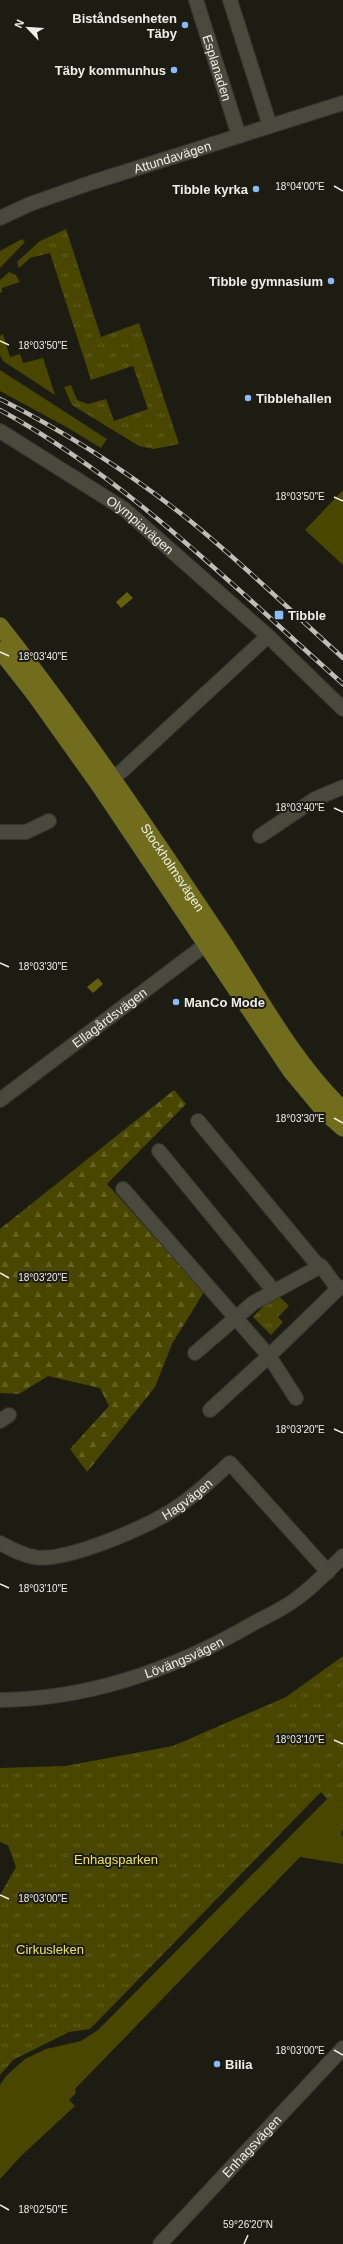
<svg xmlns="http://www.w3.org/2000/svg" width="343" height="2244" font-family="Helvetica,sans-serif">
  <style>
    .grass { fill: #494600 }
    .forest { fill: url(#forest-firs) }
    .park { fill: url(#park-tufts) }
    .water { fill: #635f0d }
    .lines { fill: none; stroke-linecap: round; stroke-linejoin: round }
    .minor-casing { stroke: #353530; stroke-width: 16 }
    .major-casing { stroke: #353530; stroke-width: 18 }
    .minor { stroke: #49493e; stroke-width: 14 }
    .major { stroke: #716d1c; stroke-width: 17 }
    .rail-casing { stroke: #bebeb7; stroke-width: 4.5 }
    .rail { stroke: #1d1c13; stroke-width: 3; stroke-dasharray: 9; stroke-linecap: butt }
    .ticks { fill: none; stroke: #eeeee7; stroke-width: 1.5 }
    .poi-dot { fill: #8abafc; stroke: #1d1c13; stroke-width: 1.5 }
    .labels { text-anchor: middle; stroke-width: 4; stroke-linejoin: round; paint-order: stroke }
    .poi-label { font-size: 13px; font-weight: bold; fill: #eeeee7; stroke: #1d1c13; text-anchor: end }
    .street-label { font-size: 13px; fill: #eeeee7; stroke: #1d1c13 }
    .park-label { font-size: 13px; fill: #e9e261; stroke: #1d1c13 }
    .ticks-label { font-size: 10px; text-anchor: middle; fill: #eeeee7; stroke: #1d1c13; stroke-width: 4; stroke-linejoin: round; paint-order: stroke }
  </style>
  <defs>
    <pattern id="forest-firs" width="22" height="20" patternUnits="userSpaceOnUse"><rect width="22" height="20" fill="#494600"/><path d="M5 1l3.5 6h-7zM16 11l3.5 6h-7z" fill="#646125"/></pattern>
    <pattern id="park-tufts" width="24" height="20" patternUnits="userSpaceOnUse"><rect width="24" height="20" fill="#494600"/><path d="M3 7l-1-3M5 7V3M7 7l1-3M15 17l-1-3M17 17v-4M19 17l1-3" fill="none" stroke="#646125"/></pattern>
  </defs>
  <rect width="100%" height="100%" fill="#1d1c13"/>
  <!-- grass -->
  <g class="grass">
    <path d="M22,239L25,242L0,268V251Z"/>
    <path d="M9,272L16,275L20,282L2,288V292L0,293V280Z"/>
    <path d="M3,334L10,357L20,354L23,363L43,358L55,395L3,361L0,355V336Z"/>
    <path d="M0,370L107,439L101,448L68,428L0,391Z"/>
    <path d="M343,490V565L305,530Z"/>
    <path d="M327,1799L343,1801V1829L341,1834L343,1837V1864L300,1857L75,2089L76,2093L69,2100L75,2106L21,2156L0,2179V2085L6,2076L25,2059L46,2049L81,2041L98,2030Z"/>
  </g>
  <!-- forest -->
  <path class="forest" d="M174,1090L186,1104L107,1184L204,1292L172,1344L155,1387L87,1472L70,1449L109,1406L100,1388L48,1376L19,1394L0,1393V1229Z"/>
  <!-- park -->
  <g class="park">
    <path d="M66,229L101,337L139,323L179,444L154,449L139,446L72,405L64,387L71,385L77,400L88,404L106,399L114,421L148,409L133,366L91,380L50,253L30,258L19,268L17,262L40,241Z"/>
    <path d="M276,1293L289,1306L278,1317L283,1322L271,1335L253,1317Z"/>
    <path d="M343,1656V1801L328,1800L321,1792L90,2029L69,2032L13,2060L0,2075V1895L16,1867L8,1845L0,1842V1768L65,1766L173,1746L286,1697Z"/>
  </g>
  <!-- water -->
  <g class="water">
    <path d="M127,592L133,598L121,608L116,602Z"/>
    <path d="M98,978L103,984L93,993L87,987Z"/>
  </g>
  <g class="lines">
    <!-- minor casing -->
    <g class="minor-casing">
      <g id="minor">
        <path id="s1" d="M196,0L239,136"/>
        <path d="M230,0L270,126"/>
        <path id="s2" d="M0,218L30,204L90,183L343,103"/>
        <path id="s3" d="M0,431L124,509L268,636L343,709"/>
        <path d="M104,783L122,771L268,636"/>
        <path d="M0,832H26L49,821"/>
        <path d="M260,836L315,799L343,787"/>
        <path id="s4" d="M0,1100L213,939"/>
        <path d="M159,1151L273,1290"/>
        <path d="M123,1189L269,1356L296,1398"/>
        <path d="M195,1353L253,1303L321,1266L316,1263L198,1121"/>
        <path d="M210,1410L269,1356L340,1287L336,1286L321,1266"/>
        <path d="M0,1421L9,1415"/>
        <path id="s5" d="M0,1543C11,1549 22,1555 34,1557C64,1563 141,1529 168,1513C191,1499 210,1481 230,1463L328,1572"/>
        <path id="s6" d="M0,1700C90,1699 177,1668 254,1623C267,1616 283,1609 296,1599C313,1587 328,1571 343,1556"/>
        <path id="s7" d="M160,2244L343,2048"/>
      </g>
    </g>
    <!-- major casing -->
    <g class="major-casing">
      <g id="major">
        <path id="s8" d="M0,626C78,725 149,831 219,936C258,995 292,1061 343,1110"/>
        <path d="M0,650L36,696L100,786L291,1071L326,1113L343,1128"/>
      </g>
    </g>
    <!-- minor -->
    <use href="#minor" class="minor"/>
    <!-- major -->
    <use href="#major" class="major"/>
    <!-- rail casing -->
    <g class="rail-casing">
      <g id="rail">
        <path d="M0,399C67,433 130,473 189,520C242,563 292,612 343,658"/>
        <path d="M0,410C129,480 234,587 343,684"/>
      </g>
    </g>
    <!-- rail -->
    <use href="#rail" class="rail"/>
  </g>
  <!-- ticks -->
  <path class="ticks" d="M334,186L343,191M0,341L9,345M334,497L343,501M0,652L9,656M334,808L343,812M0,963L9,967M334,1118L343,1123M0,1273L9,1278M334,1429L343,1433M0,1584L9,1588M334,1740L343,1744M0,1895L9,1899M334,2050L343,2055M0,2205L9,2210M244,2244L248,2235"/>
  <!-- markers -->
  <g class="poi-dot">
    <circle cx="185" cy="25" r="4"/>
    <circle cx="174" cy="70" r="4"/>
    <circle cx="256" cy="189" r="4"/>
    <circle cx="331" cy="281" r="4"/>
    <circle cx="248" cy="398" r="4"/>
    <rect x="274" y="610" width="10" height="10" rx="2"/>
    <circle cx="176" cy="1002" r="4"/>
    <circle cx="217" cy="2064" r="4"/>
  </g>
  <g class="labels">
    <!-- poi labels -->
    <g class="poi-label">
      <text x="177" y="23">Biståndsenheten<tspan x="177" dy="15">Täby</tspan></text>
      <text x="166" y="75">Täby kommunhus</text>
      <text x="248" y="194">Tibble kyrka</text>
      <text x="323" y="286">Tibble gymnasium</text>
      <text x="256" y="403" text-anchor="start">Tibblehallen</text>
      <text x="288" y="620" text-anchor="start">Tibble</text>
      <text x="184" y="1007" text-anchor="start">ManCo Mode</text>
      <text x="225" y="2069" text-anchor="start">Bilia</text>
    </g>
    <!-- street labels -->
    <g class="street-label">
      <text dy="5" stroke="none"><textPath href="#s1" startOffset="71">Esplanaden</textPath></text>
      <text dy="5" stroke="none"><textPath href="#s2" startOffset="183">Attundavägen</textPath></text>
      <text dy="5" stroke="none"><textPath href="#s3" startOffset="169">Olympiavägen</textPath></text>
      <text dy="5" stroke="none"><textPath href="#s8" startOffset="297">Stockholmsvägen</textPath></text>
      <text dy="5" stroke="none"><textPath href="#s4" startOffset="137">Ellagårdsvägen</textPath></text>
      <text dy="5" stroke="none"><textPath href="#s5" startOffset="203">Hagvägen</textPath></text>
      <text dy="5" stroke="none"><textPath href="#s6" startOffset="190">Lövängsvägen</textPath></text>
      <text dy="5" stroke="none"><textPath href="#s7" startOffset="134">Enhagsvägen</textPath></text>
    </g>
    <!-- park labels -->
    <g class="park-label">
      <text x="116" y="1864">Enhagsparken</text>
      <text x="50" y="1954">Cirkusleken</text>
    </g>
  </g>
  <g class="ticks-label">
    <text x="300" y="190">18°04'00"E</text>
    <text x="43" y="349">18°03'50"E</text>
    <text x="300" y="500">18°03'50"E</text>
    <text x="43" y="660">18°03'40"E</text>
    <text x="300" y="811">18°03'40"E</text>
    <text x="43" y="970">18°03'30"E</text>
    <text x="300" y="1122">18°03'30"E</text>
    <text x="43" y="1281">18°03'20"E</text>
    <text x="300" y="1433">18°03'20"E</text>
    <text x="43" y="1592">18°03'10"E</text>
    <text x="300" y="1743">18°03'10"E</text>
    <text x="43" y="1902">18°03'00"E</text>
    <text x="300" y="2054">18°03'00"E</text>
    <text x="43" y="2213">18°02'50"E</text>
    <text x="248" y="2228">59°26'20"N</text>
  </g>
  <!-- north arrow -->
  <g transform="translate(28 28) rotate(295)" stroke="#1d1c13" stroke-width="3" paint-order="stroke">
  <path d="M0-3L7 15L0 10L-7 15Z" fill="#eeeee7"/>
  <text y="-6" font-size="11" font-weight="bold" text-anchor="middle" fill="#eeeee7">N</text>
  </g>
</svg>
